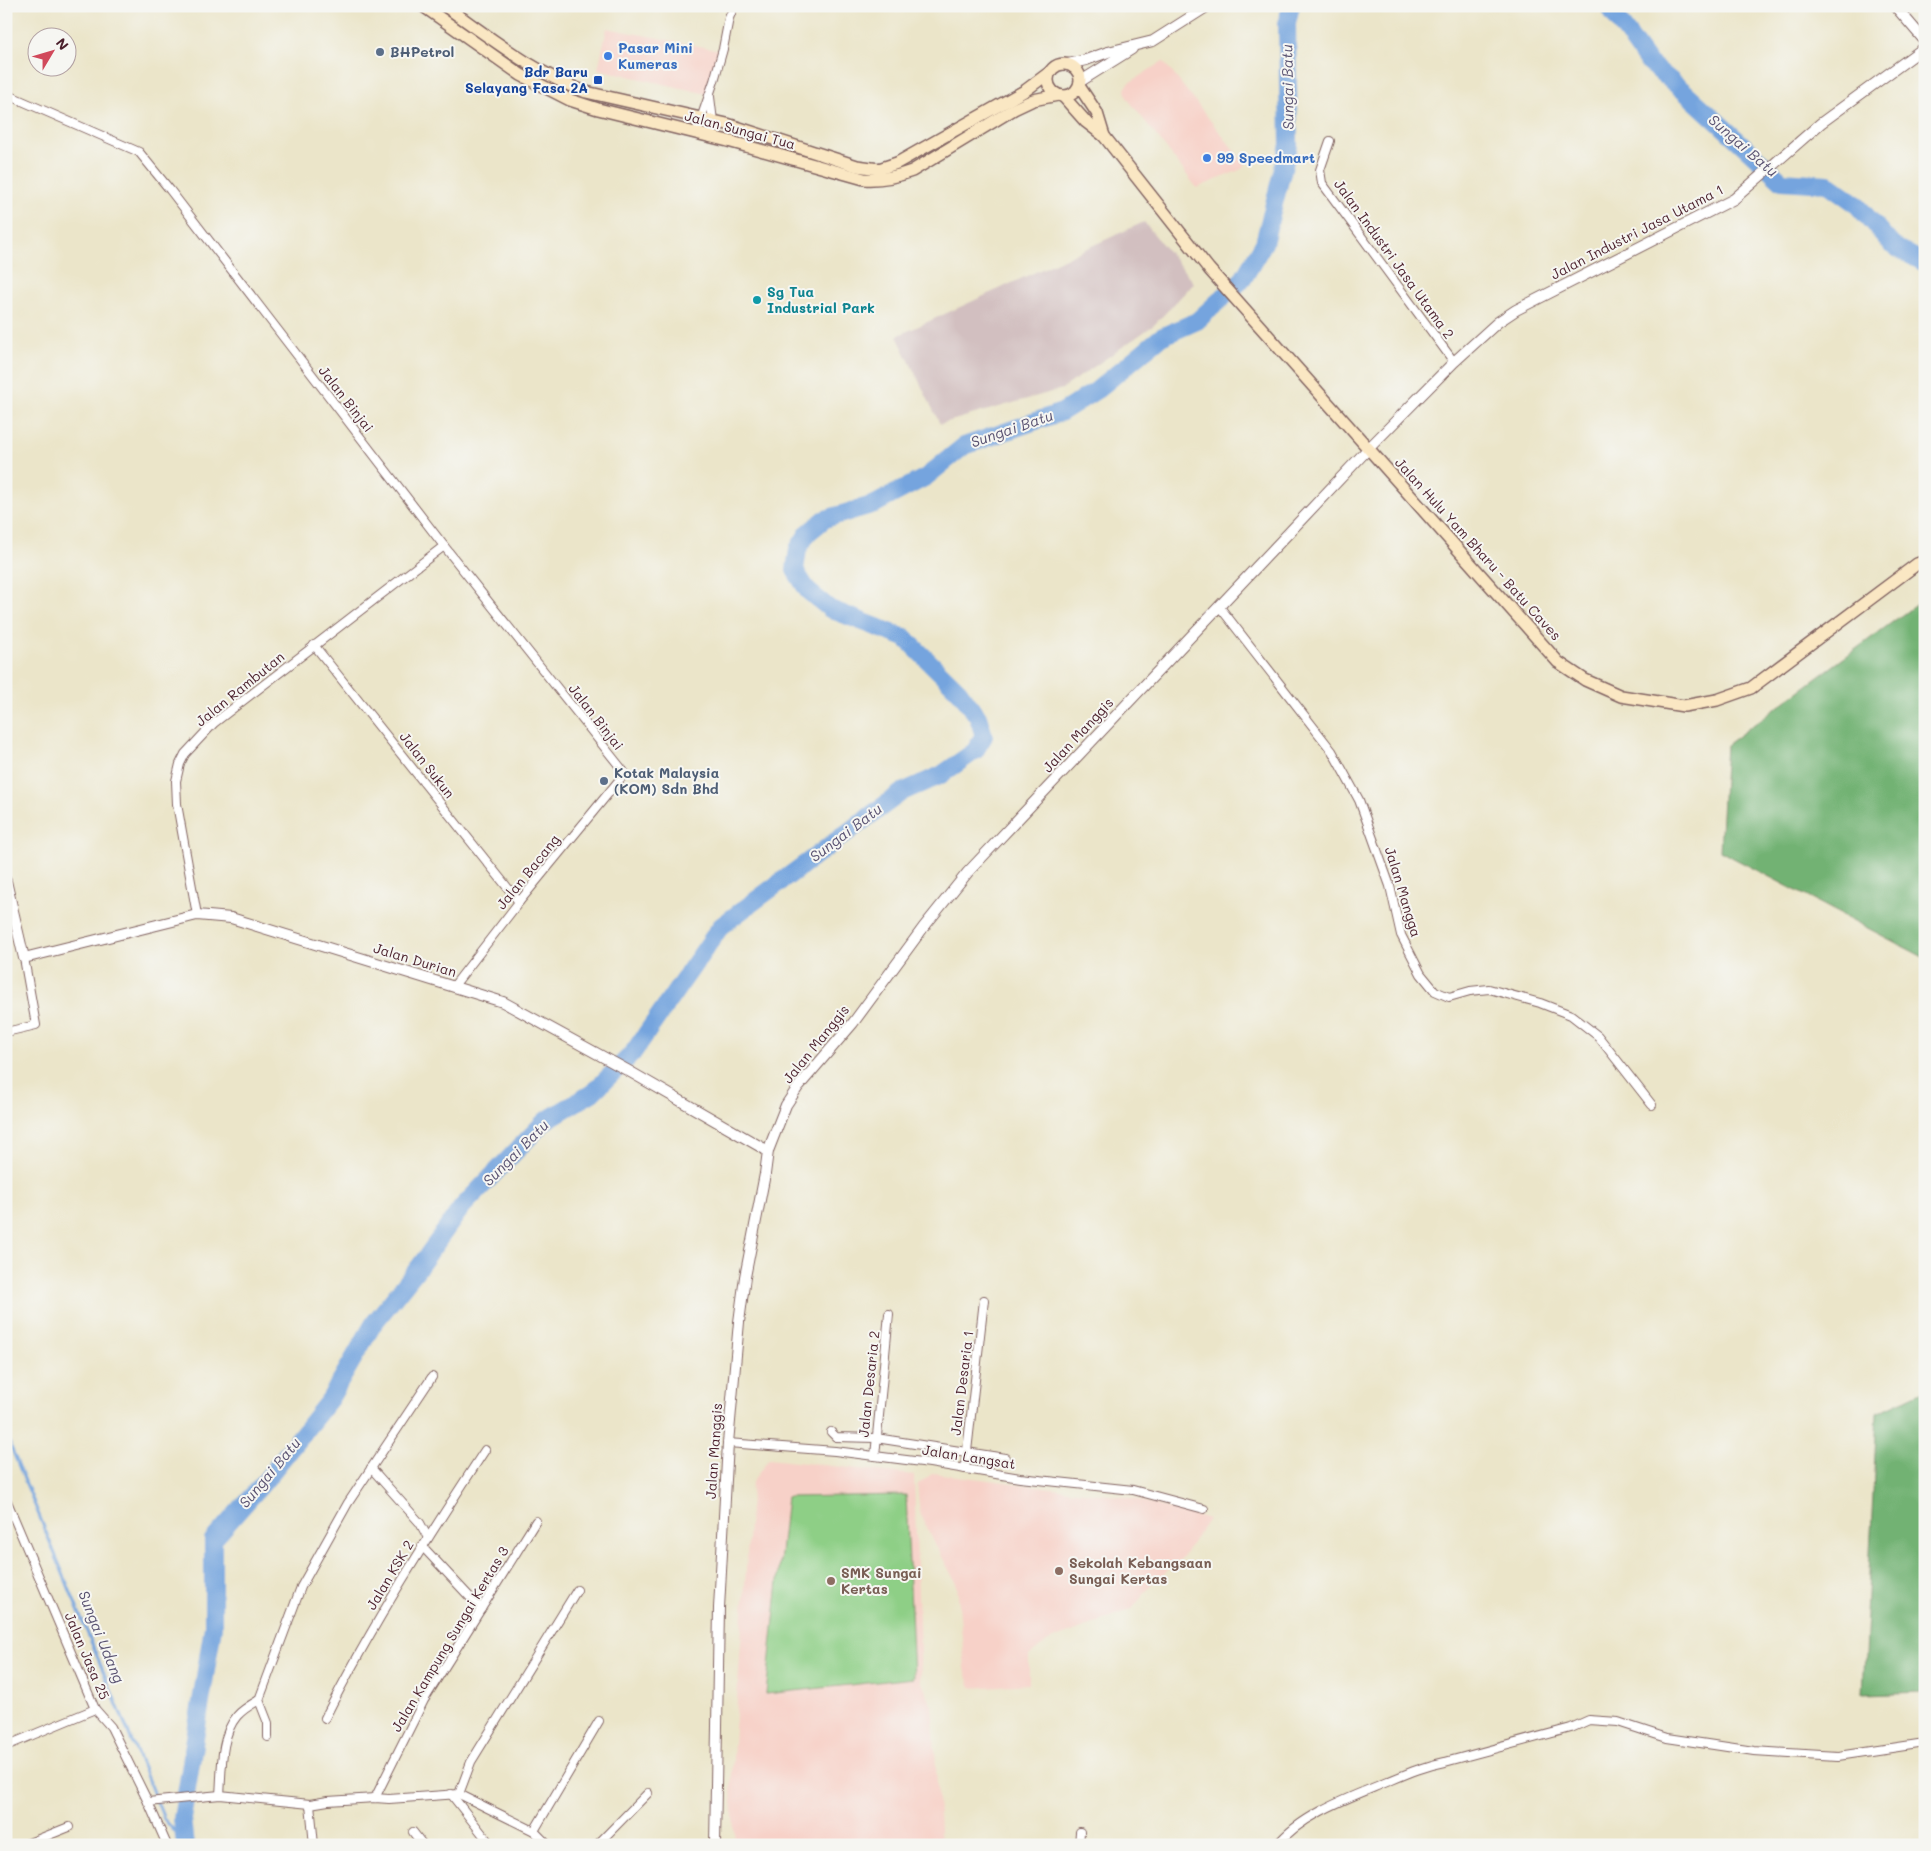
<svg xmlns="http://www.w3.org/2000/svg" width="1931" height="1851" font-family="Mali,sans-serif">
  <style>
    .built { fill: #f7d1c8 }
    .industrial { fill: #d2bfc0 }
    .green { fill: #8ecf86; stroke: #6c7758 }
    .forest { fill: #72b273; stroke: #5e684f }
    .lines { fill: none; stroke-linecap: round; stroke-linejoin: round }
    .stream { stroke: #74a4de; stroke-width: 3 }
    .river { stroke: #74a4de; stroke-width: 18 }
    .minor-casing { stroke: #826462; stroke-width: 10 }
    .tertiary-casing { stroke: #826462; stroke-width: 12 }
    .secondary-casing { stroke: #826462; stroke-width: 14 }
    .minor { stroke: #fff; stroke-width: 8 }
    .tertiary { stroke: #fff; stroke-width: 10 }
    .secondary { stroke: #fae7c3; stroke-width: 11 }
    .service-dot { fill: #5c6f8a; stroke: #f6f6f2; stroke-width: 2 }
    .shop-dot { fill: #3f7fe0; stroke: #f6f6f2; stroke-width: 2 }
    .transit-dot { fill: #1a4fb4; stroke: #f6f6f2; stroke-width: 2 }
    .culture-dot { fill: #0f9aa8; stroke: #f6f6f2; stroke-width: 2 }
    .education-dot { fill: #8d6e63; stroke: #f6f6f2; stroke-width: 2 }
    .labels { text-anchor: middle; stroke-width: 4; stroke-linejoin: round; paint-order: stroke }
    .shop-label { font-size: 14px; font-weight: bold; fill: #366cbe; stroke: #f6f6f2; text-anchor: start }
    .service-label { font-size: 14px; font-weight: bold; fill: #4e5e75; stroke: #f6f6f2; text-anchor: start }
    .transit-label { font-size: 14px; font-weight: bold; fill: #164399; stroke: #f6f6f2; text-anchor: end }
    .street-label { font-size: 14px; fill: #4a1f2b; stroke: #f6f6f2 }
    .culture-label { font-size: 14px; font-weight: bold; fill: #0d838f; stroke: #f6f6f2; text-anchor: start }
    .education-label { font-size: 14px; font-weight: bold; fill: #785e54; stroke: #f6f6f2; text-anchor: start }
    .water-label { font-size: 15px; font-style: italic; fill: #5b5473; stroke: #f6f6f2 }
  </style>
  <rect width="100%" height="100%" fill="#f6f6f2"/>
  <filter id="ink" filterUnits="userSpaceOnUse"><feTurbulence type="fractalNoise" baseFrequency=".02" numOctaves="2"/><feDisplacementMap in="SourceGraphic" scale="10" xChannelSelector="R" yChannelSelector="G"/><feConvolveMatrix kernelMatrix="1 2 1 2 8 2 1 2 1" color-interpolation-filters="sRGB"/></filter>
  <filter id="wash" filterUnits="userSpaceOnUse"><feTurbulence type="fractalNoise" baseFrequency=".0096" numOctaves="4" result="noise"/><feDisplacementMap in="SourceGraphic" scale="20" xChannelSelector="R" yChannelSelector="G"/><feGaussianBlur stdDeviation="1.12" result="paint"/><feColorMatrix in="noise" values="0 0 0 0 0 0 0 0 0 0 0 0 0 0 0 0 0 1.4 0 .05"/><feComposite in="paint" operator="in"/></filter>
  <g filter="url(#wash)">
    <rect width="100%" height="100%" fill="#ebe5c9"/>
    <!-- built -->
    <g class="built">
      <path d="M607,28L719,50L707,94L598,69Z"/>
      <path d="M1163,61L1245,164L1242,169L1197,188L1127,98L1125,89L1129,83Z"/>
      <path d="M769,1459L914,1475L921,1680L932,1706L941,1845H735L731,1787L752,1482Z"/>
      <path d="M933,1473L1131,1498L1208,1519L1182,1558L1153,1583L1132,1609L1048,1641L1029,1656V1684L971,1688L965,1669L957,1585L920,1515L917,1485Z"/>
    </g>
    <!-- industrial -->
    <path class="industrial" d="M1144,222L1194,283L1154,325L1062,389L940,424L897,336Z"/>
    <!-- green -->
    <path class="green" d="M906,1495L914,1678L766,1694L787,1497Z"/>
    <!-- forest -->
    <g class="forest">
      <path d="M1925,598V958L1720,851L1726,745Z"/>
      <path d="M1925,1390V1692L1863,1694L1877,1413Z"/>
    </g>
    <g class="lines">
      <!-- stream -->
      <path class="stream" d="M6,1435L164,1819L184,1842"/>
      <!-- river -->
      <g class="river">
        <path d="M1612,6V12L1648,62L1685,92L1782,181L1828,184L1856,204L1893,246L1925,263"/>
        <path d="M185,1845L182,1819L213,1627V1540L265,1481L330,1399L374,1323L419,1267L462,1207L545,1121L592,1093L632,1054L721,926L902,792L941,775L975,751L984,736L978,717L959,691L905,638L830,609L808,591L795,570L798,549L808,533L825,519L875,504L926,477L964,446L1062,412L1097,390L1161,337L1197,321L1243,279L1264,243L1289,145L1287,23L1291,6"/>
      </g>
    </g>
  </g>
  <g filter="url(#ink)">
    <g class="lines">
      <!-- minor casing -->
      <g class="minor-casing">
        <g id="minor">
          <path d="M6,94L139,152L170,190L444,546L625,773L519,902L453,987"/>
          <path d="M710,97L713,121L711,137"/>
          <path d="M696,133L714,81L723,49L729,18L734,6"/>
          <path d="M1330,141L1320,170L1322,183L1454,362"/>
          <path d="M1219,606L1332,751L1359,800L1367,822L1390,886L1401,935L1421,974L1435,991L1449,997L1470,991L1489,989L1540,1003L1571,1015L1598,1036L1652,1105"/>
          <path d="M314,645L519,902"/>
          <path d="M197,915L177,804L176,781L180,764L185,754L214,723L444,546"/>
          <path d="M6,1032L36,1025L24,958"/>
          <path d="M831,1432L836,1437L876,1438L1005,1458"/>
          <path d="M728,1443L835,1451L930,1463L1020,1478L1133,1490L1204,1509"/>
          <path d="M875,1456L889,1314"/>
          <path d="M371,1468L420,1523L428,1538"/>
          <path d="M965,1469L984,1300"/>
          <path d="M6,1499L95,1709L111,1727L148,1802L167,1845"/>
          <path d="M422,1546L481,1609"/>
          <path d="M325,1718C372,1625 428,1537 485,1450"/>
          <path d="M268,1737V1723L259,1700L301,1587L348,1503L432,1377"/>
          <path d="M6,1746L95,1709"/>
          <path d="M451,1794L491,1845"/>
          <path d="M459,1794L471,1762L577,1590"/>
          <path d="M220,1795C222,1770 220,1736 237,1716C243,1709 252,1704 259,1700"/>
          <path d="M375,1798L424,1700L536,1521"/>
          <path d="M148,1802L220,1795L310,1804L328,1801L375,1798L389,1799L459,1794L534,1831L548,1845"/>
          <path d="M310,1804L314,1845"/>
          <path d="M534,1831L599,1721"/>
          <path d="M413,1832L423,1845"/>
          <path d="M24,1845L69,1827"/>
          <path d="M597,1845L648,1793"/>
          <path d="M1079,1845L1080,1832"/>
          <path d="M1277,1845C1302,1814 1351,1797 1387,1782C1406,1774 1424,1766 1445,1762L1571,1728L1589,1720L1618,1722L1667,1738L1754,1751L1838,1756L1925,1743"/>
        </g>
      </g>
      <!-- tertiary casing -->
      <g class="tertiary-casing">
        <g id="tertiary">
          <path d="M1895,6L1925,41"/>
          <path d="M1068,64L1086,60L1108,52L1153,41L1208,6"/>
          <path d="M1081,81L1132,49"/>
          <path d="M6,881L24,958L197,915L231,918L503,1002L627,1070L768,1151"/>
          <path d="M715,1845L719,1608L728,1443L739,1322L745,1277L765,1174L768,1151L786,1105L798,1087L853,1023L923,928L968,872L1369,448L1454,362L1498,322L1516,310L1734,199L1821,123L1925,47"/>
        </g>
      </g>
      <!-- secondary casing -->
      <g class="secondary-casing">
        <g id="secondary">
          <path d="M423,6L521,75L570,100L598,109L728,141L864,179C882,180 896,177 912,171L1014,109L1033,100L1058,95"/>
          <path d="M445,6C491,38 534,73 586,92L727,124L857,166L879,169L897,163L1026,90L1050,72"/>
          <circle cx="1064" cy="80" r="16"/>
          <path d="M1079,86L1097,113L1104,136"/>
          <path d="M1063,96L1086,122L1104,136L1209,269L1558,662L1585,680L1621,696L1684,706L1717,700L1751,688L1917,564L1925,561"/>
        </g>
      </g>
      <!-- minor -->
      <use href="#minor" class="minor"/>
      <!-- tertiary -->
      <use href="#tertiary" class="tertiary"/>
      <!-- secondary -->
      <use href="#secondary" class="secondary"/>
    </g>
  </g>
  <!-- markers -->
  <g class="service-dot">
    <circle cx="380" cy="52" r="5"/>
    <circle cx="604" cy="781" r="5"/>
  </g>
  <g class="shop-dot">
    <circle cx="608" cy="56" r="5"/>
    <circle cx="1207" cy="158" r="5"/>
  </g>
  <rect class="transit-dot" x="593" y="75" width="10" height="10" rx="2.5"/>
  <circle class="culture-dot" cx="757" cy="300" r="5"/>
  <g class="education-dot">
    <circle cx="1059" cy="1571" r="5"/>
    <circle cx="831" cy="1581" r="5"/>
  </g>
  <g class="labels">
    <!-- shop labels -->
    <g class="shop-label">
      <text x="618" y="53">Pasar Mini<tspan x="618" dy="16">Kumeras</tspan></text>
      <text x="1217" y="163">99 Speedmart</text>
    </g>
    <!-- service labels -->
    <g class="service-label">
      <text x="390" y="57">BHPetrol</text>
      <text x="614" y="778">Kotak Malaysia<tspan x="614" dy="16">(KOM) Sdn Bhd</tspan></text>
    </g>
    <!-- transit labels -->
    <g class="transit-label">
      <text x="588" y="77">Bdr Baru<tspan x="588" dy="16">Selayang Fasa 2A</tspan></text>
    </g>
    <!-- street labels -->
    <g class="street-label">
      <text transform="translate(740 130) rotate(15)" y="5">Jalan Sungai Tua</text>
      <text transform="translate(1637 232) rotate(-27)" y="5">Jalan Industri Jasa Utama 1</text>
      <text transform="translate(1394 259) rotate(54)" y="5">Jalan Industri Jasa Utama 2</text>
      <text transform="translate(346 399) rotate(52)" y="5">Jalan Binjai</text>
      <text transform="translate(1478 549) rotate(48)" y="5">Jalan Hulu Yam Bharu - Batu Caves</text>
      <text transform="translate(240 689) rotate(-39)" y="5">Jalan Rambutan</text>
      <text transform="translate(596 717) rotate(52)" y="5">Jalan Binjai</text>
      <text transform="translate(1078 735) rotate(-47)" y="5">Jalan Manggis</text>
      <text transform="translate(427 765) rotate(52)" y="5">Jalan Sukun</text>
      <text transform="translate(528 872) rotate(-51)" y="5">Jalan Bacang</text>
      <text transform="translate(1403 892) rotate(73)" y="5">Jalan Mangga</text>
      <text transform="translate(415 960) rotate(17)" y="5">Jalan Durian</text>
      <text transform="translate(816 1044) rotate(-51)" y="5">Jalan Manggis</text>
      <text transform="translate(962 1383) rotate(-83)" y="5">Jalan Desaria 1</text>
      <text transform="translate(869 1384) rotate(-84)" y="5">Jalan Desaria 2</text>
      <text transform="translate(714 1451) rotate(-86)" y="5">Jalan Manggis</text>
      <text transform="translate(969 1457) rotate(9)" y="5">Jalan Langsat</text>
      <text transform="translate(390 1575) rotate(-59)" y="5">Jalan KSK 2</text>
      <text transform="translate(450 1639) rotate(-59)" y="5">Jalan Kampung Sungai Kertas 3</text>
      <text transform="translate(87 1656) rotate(67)" y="5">Jalan Jasa 25</text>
    </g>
    <!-- culture labels -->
    <g class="culture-label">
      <text x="767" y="297">Sg Tua<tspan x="767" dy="16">Industrial Park</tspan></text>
    </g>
    <!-- education labels -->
    <g class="education-label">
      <text x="1069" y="1568">Sekolah Kebangsaan<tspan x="1069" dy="16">Sungai Kertas</tspan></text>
      <text x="841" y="1578">SMK Sungai<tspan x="841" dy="16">Kertas</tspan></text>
    </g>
    <!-- water labels -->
    <g class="water-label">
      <text transform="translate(1288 87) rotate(-91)" y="5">Sungai Batu</text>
      <text transform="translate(1743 146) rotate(41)" y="5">Sungai Batu</text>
      <text transform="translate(1012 429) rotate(-19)" y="5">Sungai Batu</text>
      <text transform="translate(846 833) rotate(-37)" y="5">Sungai Batu</text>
      <text transform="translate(516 1153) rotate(-45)" y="5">Sungai Batu</text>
      <text transform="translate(270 1473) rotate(-50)" y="5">Sungai Batu</text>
      <text transform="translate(101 1637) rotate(68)" y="5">Sungai Udang</text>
    </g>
  </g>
  <!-- margin -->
  <rect width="1931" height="1851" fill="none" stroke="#f6f6f2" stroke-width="25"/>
  <!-- north arrow -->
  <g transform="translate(52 52) rotate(52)"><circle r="24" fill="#f6f6f2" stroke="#b1a0a2"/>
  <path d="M0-4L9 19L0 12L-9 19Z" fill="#d1495b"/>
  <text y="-8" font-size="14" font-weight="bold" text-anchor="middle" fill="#4a1f2b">N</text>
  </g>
</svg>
